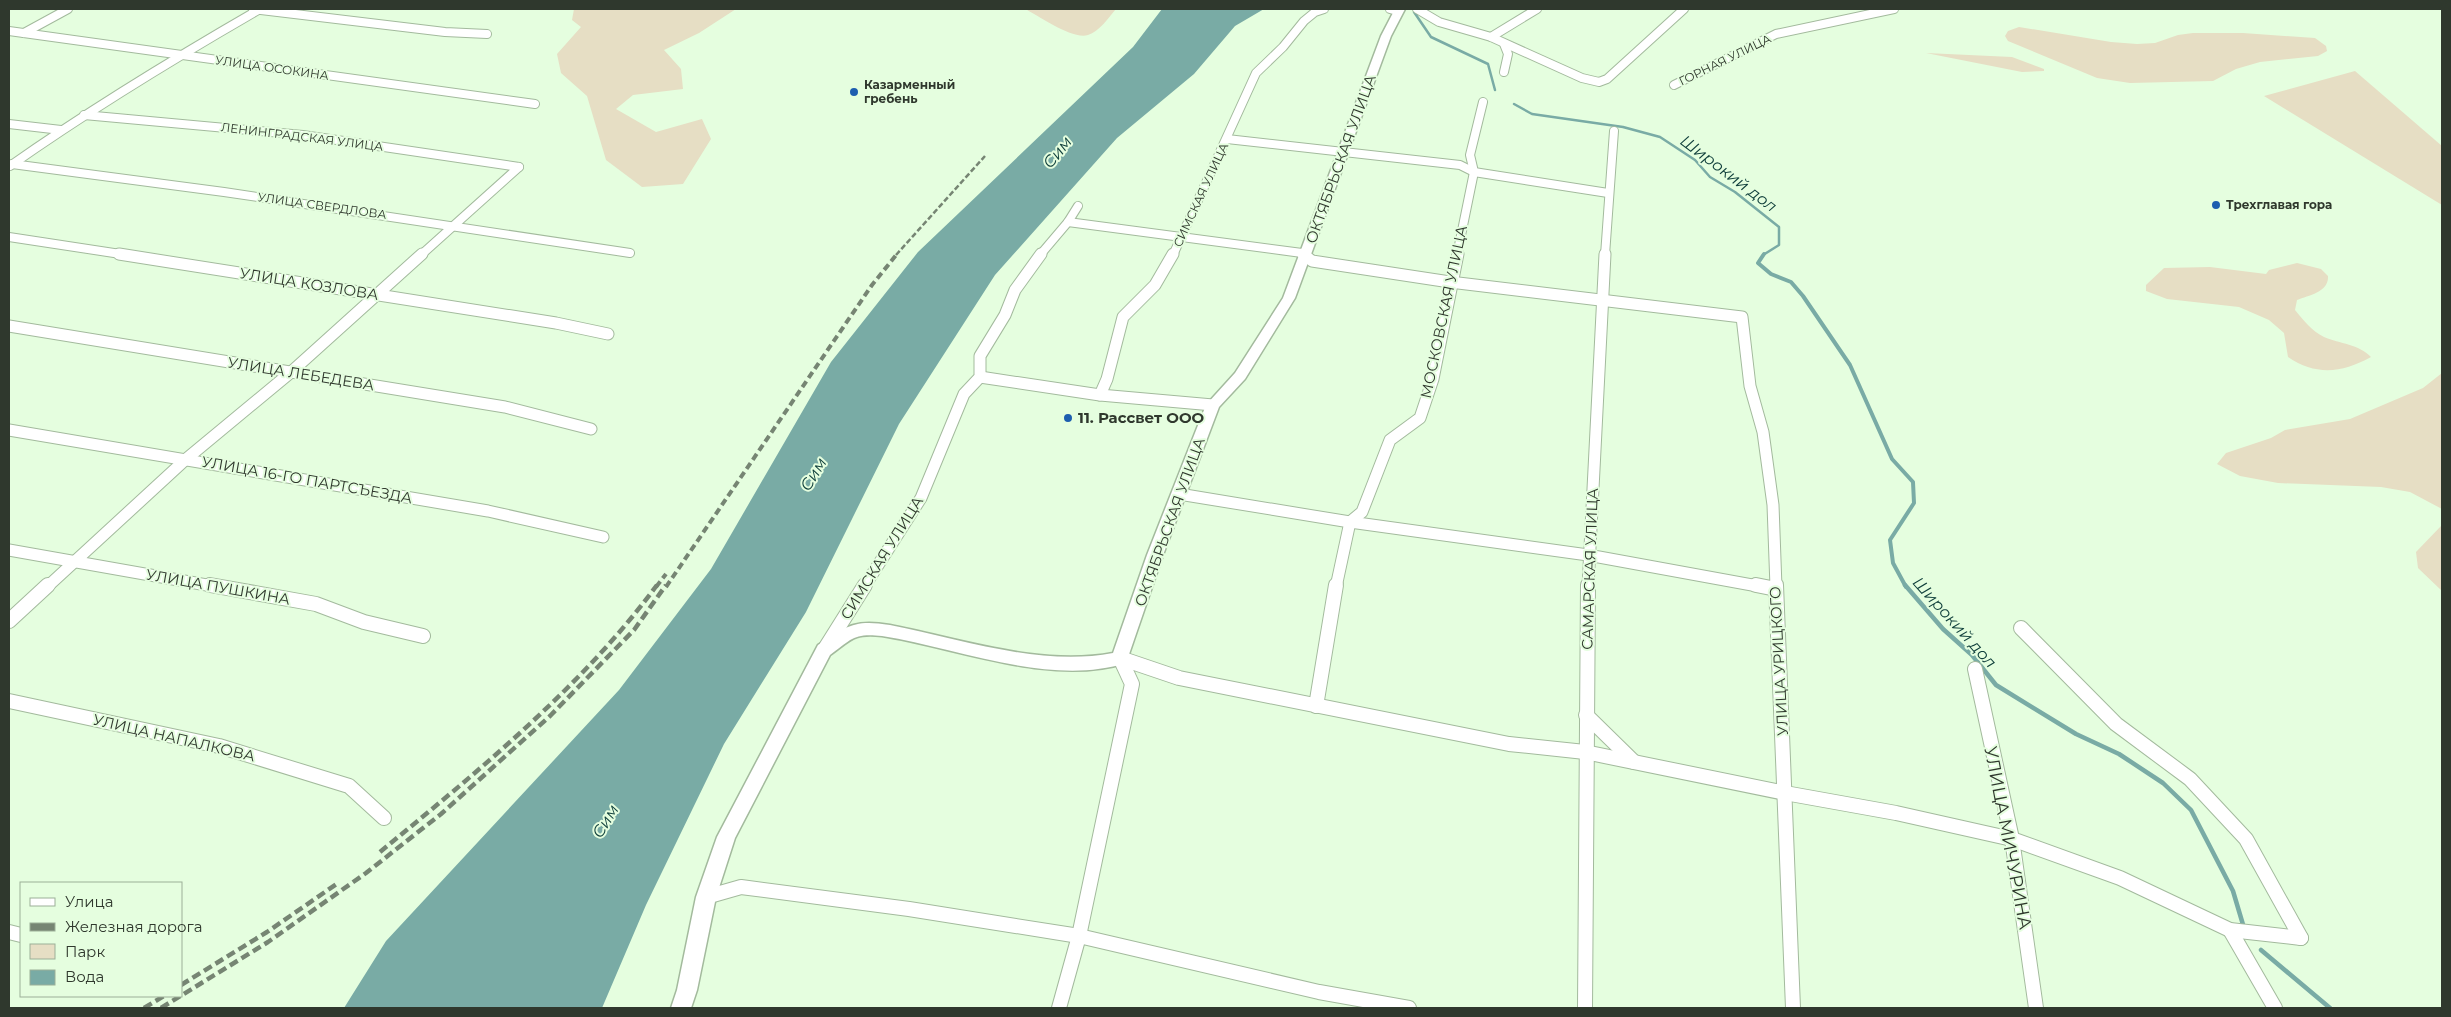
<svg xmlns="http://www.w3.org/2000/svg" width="2451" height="1017" font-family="Montserrat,sans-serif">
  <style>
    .green { fill: #e6dec4 }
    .water { fill: #79aba5 }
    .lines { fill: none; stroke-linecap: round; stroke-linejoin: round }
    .stream-far2 { stroke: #79aba5; stroke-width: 2.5 }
    .stream-far1 { stroke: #79aba5; stroke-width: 4 }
    .stream { stroke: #79aba5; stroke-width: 4.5 }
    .street-far2-casing { stroke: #a3ba9d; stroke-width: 10 }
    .street-far1-casing { stroke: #a3ba9d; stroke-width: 13 }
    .street-casing { stroke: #a3ba9d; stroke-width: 16 }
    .secondary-casing { stroke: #a3ba9d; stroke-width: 3 }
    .street-far2 { stroke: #fff; stroke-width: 8 }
    .street-far1 { stroke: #fff; stroke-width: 11 }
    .street { stroke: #fff; stroke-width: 14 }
    .secondary { fill: #fff; fill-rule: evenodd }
    .rail-far2 { stroke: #768573; stroke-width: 2.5; stroke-dasharray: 5.5 2.5; stroke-linecap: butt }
    .rail-far1 { stroke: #768573; stroke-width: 4; stroke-dasharray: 7 4; stroke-linecap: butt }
    .rail { stroke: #768573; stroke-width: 4.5; stroke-dasharray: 9 4.5; stroke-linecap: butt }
    .poi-dot { fill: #1d5eaf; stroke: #e5fedf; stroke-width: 2 }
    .labels { text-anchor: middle; stroke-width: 4; stroke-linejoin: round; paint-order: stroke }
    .far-street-label { font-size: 12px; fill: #2f382d; stroke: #e5fedf }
    .far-poi-label { font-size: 12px; font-weight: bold; fill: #2f382d; stroke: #e5fedf; text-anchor: start }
    .street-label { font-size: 15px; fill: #2f382d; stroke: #e5fedf }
    .poi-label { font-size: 15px; font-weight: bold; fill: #2f382d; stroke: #e5fedf; text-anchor: start }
    .water-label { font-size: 16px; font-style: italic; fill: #11403c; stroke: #e5fedf }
    .near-street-label { font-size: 18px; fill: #2f382d; stroke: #e5fedf }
  </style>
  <rect width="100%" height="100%" fill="#e5fedf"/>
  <!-- green -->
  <g class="green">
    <path d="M574,9H736L699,33L664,50L681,69L683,89L633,95L616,109L656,132L702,119L711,139L683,184L642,187L606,160L587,96L561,73L557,54L581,27L572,20Z"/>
    <path d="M1025,9H1116C1109,17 1099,32 1088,35C1073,40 1039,16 1025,9Z"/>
    <path d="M2019,27L2111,42L2137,44L2155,43L2178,35L2193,33H2243L2315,38L2326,46L2327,51L2318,56L2260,62L2236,69L2213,81L2130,83L2097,78L2008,41L2005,36L2008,31Z"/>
    <path d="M1926,53L2012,57L2044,69V71L2022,72Z"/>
    <path d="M2355,71L2442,146V205L2264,96Z"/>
    <path d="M2297,263L2321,269L2328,276C2329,292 2309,295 2297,300L2295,310C2303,320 2312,331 2324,337C2340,344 2359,344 2371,357C2342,373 2316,376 2288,357L2284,333L2269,320L2239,307L2167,299L2146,291V285L2164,268L2210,267L2266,274L2269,270Z"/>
    <path d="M2442,373V509L2410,492L2381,487L2278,483L2240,476L2217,464L2226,453L2271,438L2285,430L2350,419L2423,388Z"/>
    <path d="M2442,525V591L2418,568L2416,552Z"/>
  </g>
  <!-- water -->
  <path class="water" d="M1162,9H1264L1235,26L1194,74L1117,138L995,275L899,424L806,612L724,744L646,905L602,1008H344L386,941L619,690L711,569L831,362L918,252L1133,47Z"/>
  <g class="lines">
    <!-- stream-far2 -->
    <g class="stream-far2">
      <path d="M1414,12L1431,37L1488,64L1495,90"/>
      <path d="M1514,104L1532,114L1623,127L1660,137L1695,160L1710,177L1735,192L1779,227V245L1763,255"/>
    </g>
    <!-- stream-far1 -->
    <path class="stream-far1" d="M1764,254L1758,263L1771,274L1791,282L1803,296L1850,365L1892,459L1913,482L1914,503L1890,540L1893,563L1906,587"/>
    <!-- stream -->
    <g class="stream">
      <path d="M1905,585L1943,629L1972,655L1996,685L2076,734L2119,754L2163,783L2191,810L2233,891L2244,928"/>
      <path d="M2261,950L2330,1008"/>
    </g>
    <!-- street-far2 casing -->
    <g class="street-far2-casing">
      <g id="street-far2">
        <path d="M253,9L445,32L487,34"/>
        <path d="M1390,9L1397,11"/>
        <path d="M1417,9L1439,22L1491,37L1582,78L1599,82L1607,79L1684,9"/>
        <path d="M9,31L535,104"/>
        <path d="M24,33L68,9"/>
        <path d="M1491,37L1537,9"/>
        <path d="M1504,44L1508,54L1504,72"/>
        <path d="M1674,85L1776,34L1894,9"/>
        <path d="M84,115L303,135L519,167"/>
        <path d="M9,124L61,130"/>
        <path d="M1227,139L1460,165L1474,172L1608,193"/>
        <path d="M12,164L224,192L630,253"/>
        <path d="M10,166C91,109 175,58 260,9"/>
        <path d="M1068,222L1302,253L1305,255"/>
        <path d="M9,237L127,255"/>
        <path d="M421,255L519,167"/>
        <path d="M1040,255L1068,222L1078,206"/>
        <path d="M1173,255L1256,73L1283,47L1304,21L1315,12L1324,9"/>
        <path d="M1457,255L1474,172L1470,155L1483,102"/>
        <path d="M1605,255L1614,131"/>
      </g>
    </g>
    <!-- street-far1 casing -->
    <g class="street-far1-casing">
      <g id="street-far1">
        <path d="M119,254L556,323L608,334"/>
        <path d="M1303,254L1312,261L1450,282L1742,317L1750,386L1763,432L1773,505L1776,587"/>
        <path d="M9,326L505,407L591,429"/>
        <path d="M980,377L1100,395L1213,405"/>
        <path d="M1100,395L1107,379L1123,317L1155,285L1173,254"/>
        <path d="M9,430L488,511L603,537"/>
        <path d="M1179,494L1350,522L1588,555L1763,587"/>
        <path d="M9,550L218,587"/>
        <path d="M47,587L185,460L290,373L422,254"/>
        <path d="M864,587L921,498L964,394L980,377V356L1005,315L1015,290L1041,254"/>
        <path d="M1336,587L1350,522L1362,512L1390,440L1420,418L1433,379L1458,254"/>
        <path d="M1588,587L1605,254"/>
      </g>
    </g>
    <!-- street casing -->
    <g class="street-casing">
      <g id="street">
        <path d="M210,585L316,604L364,622L423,636"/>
        <path d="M1756,585L1776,589"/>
        <path d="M1776,585L1793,1008"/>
        <path d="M9,621L48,585"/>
        <path d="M2021,628L2116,724L2190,779L2246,839L2301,938"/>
        <path d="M826,647L865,585"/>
        <path d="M1120,658L1179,678L1509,744L1585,752L1785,793L1896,813L2012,839L2120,878L2230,930L2301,938"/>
        <path d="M1975,669L2012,839L2036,1008"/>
        <path d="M9,701L219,746L349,786L384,818"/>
        <path d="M1316,706L1336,585"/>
        <path d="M1586,715L1634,762"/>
        <path d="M706,897L741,887L909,909L1079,936L1319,992L1409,1008"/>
        <path d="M2230,930L2275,1008"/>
        <path d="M9,932L21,935"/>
        <path d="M1059,1008L1079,936L1132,684L1120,658"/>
        <path d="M1585,1008L1588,585"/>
      </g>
    </g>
    <!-- secondary casing -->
    <g class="secondary-casing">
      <path id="secondary" d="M1395,9H1405L1391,36L1295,298L1245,379L1219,407L1163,555L1126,663C1051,687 958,648 882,636C853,633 852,639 830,655L735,838L716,897L697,990L691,1008H671L677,990L696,897L717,837L818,645C847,626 854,619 890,625C962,639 1040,667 1113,653L1147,555L1206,405L1235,373L1283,298L1381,36Z"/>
    </g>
    <!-- street-far2 -->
    <use href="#street-far2" class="street-far2"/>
    <!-- street-far1 -->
    <use href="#street-far1" class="street-far1"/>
    <!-- street -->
    <use href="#street" class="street"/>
    <!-- secondary -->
    <use href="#secondary" class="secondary"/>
    <!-- rail-far2 -->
    <path class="rail-far2" d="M896,255L985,156"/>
    <!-- rail-far1 -->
    <g class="rail-far1">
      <path d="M656,587L666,574"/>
      <path d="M666,587L872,285L897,254"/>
    </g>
    <!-- rail -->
    <g class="rail">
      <path d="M380,852C477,772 582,687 657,585"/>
      <path d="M181,985L267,932L338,883"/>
      <path d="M144,1008L164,996"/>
      <path d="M161,1008L268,942L366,873L441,814L550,716L634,630L666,585"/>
    </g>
  </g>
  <!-- markers -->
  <g class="poi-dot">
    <circle cx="854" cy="92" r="5"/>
    <circle cx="2216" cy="205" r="5"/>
    <circle cx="1068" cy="418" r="5"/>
  </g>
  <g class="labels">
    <!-- far-street labels -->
    <g class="far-street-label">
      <text transform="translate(1725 60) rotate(-26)" y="4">ГОРНАЯ УЛИЦА</text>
      <text transform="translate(272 68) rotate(8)" y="4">УЛИЦА ОСОКИНА</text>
      <text transform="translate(302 137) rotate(7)" y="4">ЛЕНИНГРАДСКАЯ УЛИЦА</text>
      <text transform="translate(1201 195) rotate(-65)" y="4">СИМСКАЯ УЛИЦА</text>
      <text transform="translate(322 206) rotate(8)" y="4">УЛИЦА СВЕРДЛОВА</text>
    </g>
    <!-- far-poi labels -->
    <g class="far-poi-label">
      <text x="864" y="89">Казарменный<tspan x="864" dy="14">гребень</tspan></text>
      <text x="2226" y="209">Трехглавая гора</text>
    </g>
    <!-- street labels -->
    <g class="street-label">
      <text transform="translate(1341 159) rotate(-70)" y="5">ОКТЯБРЬСКАЯ УЛИЦА</text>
      <text transform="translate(309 284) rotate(9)" y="5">УЛИЦА КОЗЛОВА</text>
      <text transform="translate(1444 312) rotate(-78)" y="5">МОСКОВСКАЯ УЛИЦА</text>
      <text transform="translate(301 374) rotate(9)" y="5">УЛИЦА ЛЕБЕДЕВА</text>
      <text transform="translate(307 480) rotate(10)" y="5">УЛИЦА 16-ГО ПАРТСЪЕЗДА</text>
      <text transform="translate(1170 522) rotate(-70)" y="5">ОКТЯБРЬСКАЯ УЛИЦА</text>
      <text transform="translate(882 558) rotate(-58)" y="5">СИМСКАЯ УЛИЦА</text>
      <text transform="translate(1590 569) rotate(-88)" y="5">САМАРСКАЯ УЛИЦА</text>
      <text transform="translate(218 587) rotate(10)" y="5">УЛИЦА ПУШКИНА</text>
      <text transform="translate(1779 661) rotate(-93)" y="5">УЛИЦА УРИЦКОГО</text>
      <text transform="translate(174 738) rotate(13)" y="5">УЛИЦА НАПАЛКОВА</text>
    </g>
    <!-- poi labels -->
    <g class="poi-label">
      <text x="1078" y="423">11. Рассвет ООО</text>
    </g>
    <!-- water labels -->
    <g class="water-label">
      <text transform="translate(1057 152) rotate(-51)" y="6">Сим</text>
      <text transform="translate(1729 173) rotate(37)" y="6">Широкий дол</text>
      <text transform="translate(813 474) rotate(-59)" y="6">Сим</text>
      <text transform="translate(1955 622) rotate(48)" y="6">Широкий дол</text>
      <text transform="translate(605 821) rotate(-59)" y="6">Сим</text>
    </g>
    <!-- near-street labels -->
    <g class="near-street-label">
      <text transform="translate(2008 838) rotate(79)" y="6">УЛИЦА МИЧУРИНА</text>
    </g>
  </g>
  <!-- border -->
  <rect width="2451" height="1017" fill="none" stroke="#2f382d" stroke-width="20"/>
  <!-- legend -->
  <rect x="20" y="882" width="162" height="115" fill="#e5fedf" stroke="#9caf98"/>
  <rect x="30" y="898" width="25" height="8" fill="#ffffff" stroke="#9caf98"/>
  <text x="65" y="907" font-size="15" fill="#2f382d">Улица</text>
  <rect x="30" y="923" width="25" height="8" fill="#768573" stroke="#9caf98"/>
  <text x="65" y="932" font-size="15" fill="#2f382d">Железная дорога</text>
  <rect x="30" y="944" width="25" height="15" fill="#e6dec4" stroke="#9caf98"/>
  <text x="65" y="957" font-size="15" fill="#2f382d">Парк</text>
  <rect x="30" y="970" width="25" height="15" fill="#79aba5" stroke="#9caf98"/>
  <text x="65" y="982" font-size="15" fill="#2f382d">Вода</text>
</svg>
